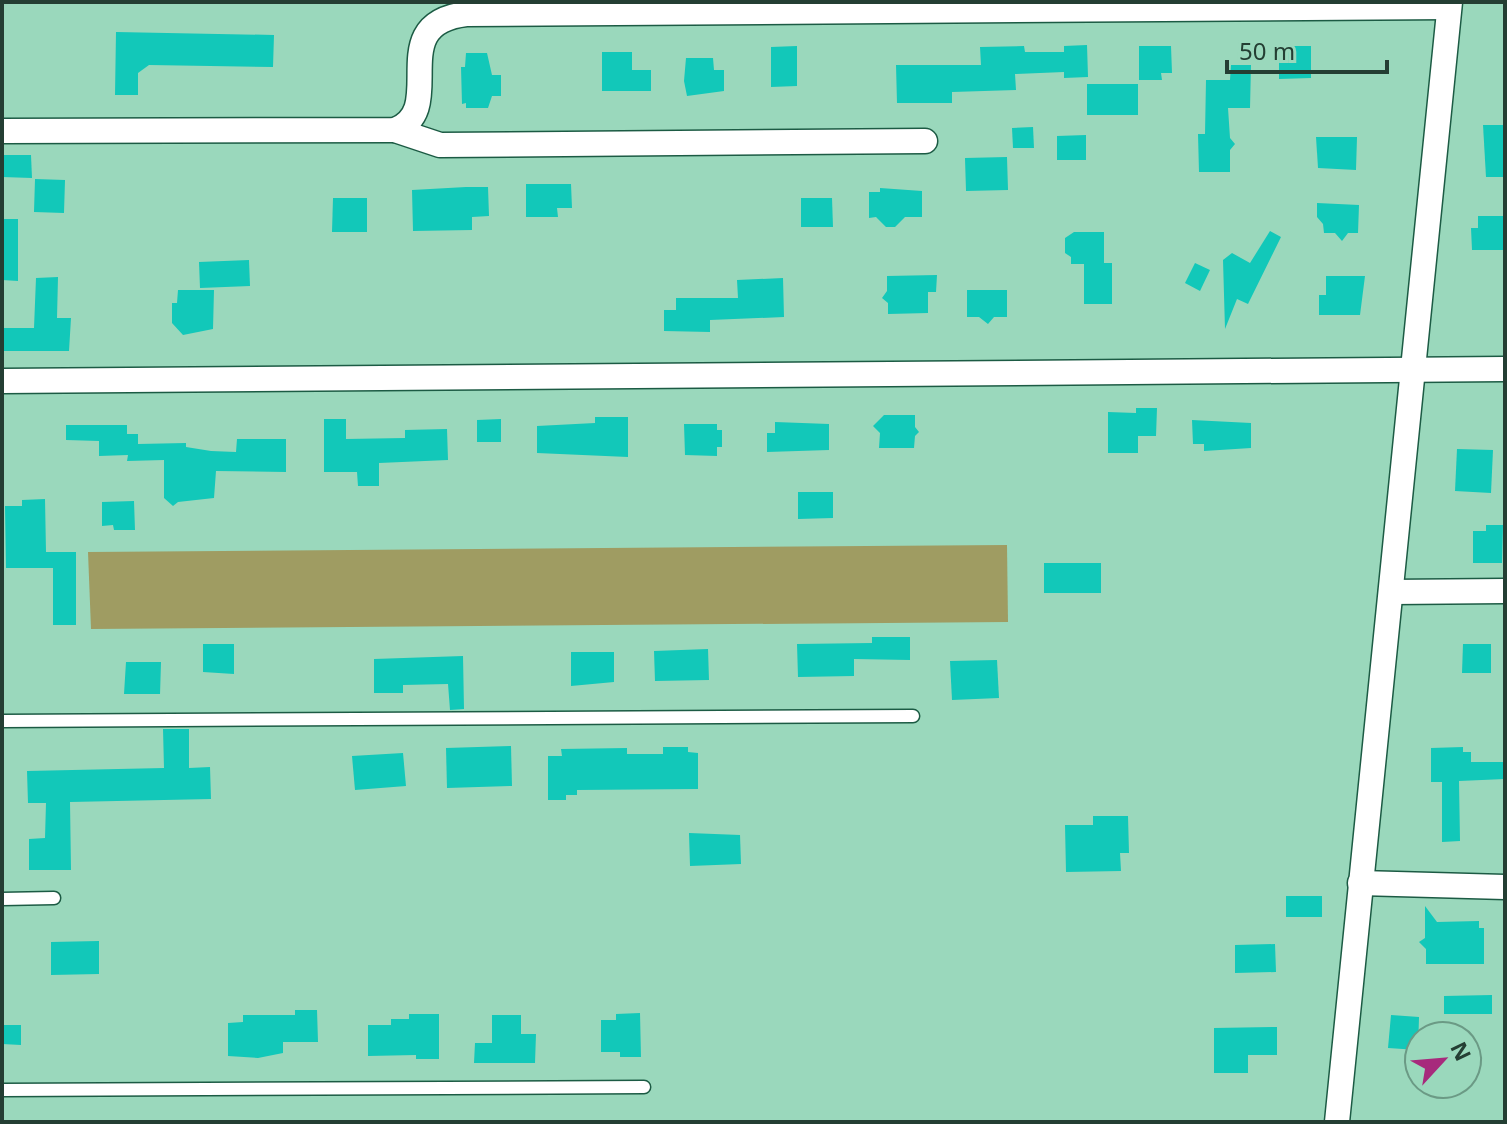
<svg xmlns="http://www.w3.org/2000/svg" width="1507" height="1124" font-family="'Noto Sans',sans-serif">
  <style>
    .green { fill: #9f9c62 }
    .building { fill: #12c8b9 }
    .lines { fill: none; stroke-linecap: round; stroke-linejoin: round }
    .service-casing { stroke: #1c5b44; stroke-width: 15 }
    .minor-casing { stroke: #1c5b44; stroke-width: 27 }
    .service { stroke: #fff; stroke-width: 12 }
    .minor { stroke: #fff; stroke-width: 24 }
  </style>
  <rect width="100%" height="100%" fill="#9ad8bc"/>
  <!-- green -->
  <path class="green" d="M1007,545L1008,622L91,629L88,552Z"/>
  <!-- building -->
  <g class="building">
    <path d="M116,32L274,35L273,67L149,65L138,73V95H115Z"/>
    <path d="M1087,45L1088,77L1064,78V72L1015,74L1016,90L952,92V103H897L896,65H981L980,47L1024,46L1025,52H1064V46Z"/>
    <path d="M797,46V86L771,87V47Z"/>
    <path d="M1139,46H1171L1172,73H1161L1162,80H1139Z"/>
    <path d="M1288,46H1311V78L1279,79V58L1288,57Z"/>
    <path d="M602,52H632V70H651V91H602Z"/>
    <path d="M466,53H487L492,75H501V96H492L488,108H466V103L462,104L461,67H465Z"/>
    <path d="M686,58H713L714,70H724V91L687,96L684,81Z"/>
    <path d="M1231,65H1251L1250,108H1228L1230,138L1235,144L1230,150V172H1199L1198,134H1205L1206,80H1230Z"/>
    <rect x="1087" y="84" width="51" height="31"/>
    <path d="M1483,125H1505V177H1486Z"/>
    <path d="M1033,127L1034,148H1013L1012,128Z"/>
    <path d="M1086,135V160H1057V136Z"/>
    <path d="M1316,137H1357L1356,170L1318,168Z"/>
    <path d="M2,155H31L32,178L2,177Z"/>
    <path d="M1007,157L1008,190L966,191L965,158Z"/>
    <path d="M35,179L65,180L64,213L34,212Z"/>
    <path d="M526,184H571L572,208H557L558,217H526Z"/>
    <path d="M466,187H488L489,216L472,217V230L413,231L412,190Z"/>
    <path d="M880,188L922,191V217H905L895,227H886L876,217L869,218V192H880Z"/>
    <path d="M333,198H367V232H332Z"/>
    <path d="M801,198H832L833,227H801Z"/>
    <path d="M1317,203L1359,205L1358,233H1348L1342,241L1335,233H1324L1323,224L1317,217Z"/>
    <path d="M1478,216H1505V250H1472L1471,228H1478Z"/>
    <path d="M2,219H18V281L2,280Z"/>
    <path d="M1270,231L1281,237L1248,304L1237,299L1225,329L1223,260L1232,253L1250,263Z"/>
    <path d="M1074,232H1104V263H1112V304H1084V264H1071V257L1065,253V238Z"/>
    <path d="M249,260L250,286L200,288L199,262Z"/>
    <path d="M1195,263L1210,270L1200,291L1185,283Z"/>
    <path d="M937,275L936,292H928V313L888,314V303L882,298L887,291V276Z"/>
    <path d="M1326,276H1365L1360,315H1319V295H1326Z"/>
    <path d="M58,277L57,318H71L69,351H2V328H34L36,278Z"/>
    <path d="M783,278L784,317L710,320V332L664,331V310H676V298H738L737,280Z"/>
    <path d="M178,290H214L213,329L183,335L172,323V303H177Z"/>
    <path d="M967,290H1007V317H994L988,324L979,317H967Z"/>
    <path d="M1136,408H1157L1156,436H1138V453H1108V412L1136,413Z"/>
    <path d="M884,415H915V427L919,432L915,436L914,448H879L880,433L873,426Z"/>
    <path d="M595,417H628V457L537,453V426L595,423Z"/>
    <path d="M324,419H346V439L405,438V430L447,429L448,460L379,463V486H358L357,472H324Z"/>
    <path d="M501,419V442H477V420Z"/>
    <path d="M1192,420L1251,423V448L1204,451V444H1193Z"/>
    <path d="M775,422L829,424V450L767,452V433H775Z"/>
    <path d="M684,424H717V430H722V447H717V456L685,455Z"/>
    <path d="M66,425H127V434H138V444L186,443V447L211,451L236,452L237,439H286V472L216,471L214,498L178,502L173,506L164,498V460L127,461L128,455L99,456V441L66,440Z"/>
    <path d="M1457,449L1493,450L1491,493L1455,491Z"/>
    <path d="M798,492H833V518L798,519Z"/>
    <path d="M45,499L46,552H76V625H53V568H6L5,506H22V500Z"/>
    <path d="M134,501L135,530H114L113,525L102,526V502Z"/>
    <path d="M1486,525H1503L1502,563H1473V531H1486Z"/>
    <rect x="1044" y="563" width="57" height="30"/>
    <path d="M872,637H910V660L854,659V676L798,677L797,644L872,643Z"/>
    <path d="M203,644H234V674L203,672Z"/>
    <path d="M1463,644H1491V673H1462Z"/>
    <path d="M708,649L709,680L655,681L654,651Z"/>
    <path d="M571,652H614V682L571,686Z"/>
    <path d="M463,656L464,709L450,710L448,684L403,685V693H374V659Z"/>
    <path d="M997,660L999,698L952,700L950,661Z"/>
    <path d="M126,662H161L160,694H124Z"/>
    <path d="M163,729H189V768L210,767L211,799L70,802L71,870H29V839L45,838L46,803H28L27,771L164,768Z"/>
    <path d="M511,746L512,786L447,788L446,748Z"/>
    <path d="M663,747H688V752L698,753V789L577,790V795H566V800H548V756H562L561,749L627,748V754H663Z"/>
    <path d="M1463,747V752H1471V762H1505V779L1459,781L1460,841L1442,842V782H1431V748Z"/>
    <path d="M403,753L406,786L355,790L352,756Z"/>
    <path d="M1093,816H1128L1129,853H1120L1121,871L1066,872L1065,825H1093Z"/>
    <path d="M689,833L740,835L741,864L690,866Z"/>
    <rect x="1286" y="896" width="36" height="21"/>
    <path d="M1425,906L1437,922L1479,921V928H1484V964H1426V949L1419,942L1425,938Z"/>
    <path d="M99,941V974L51,975V942Z"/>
    <path d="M1275,944L1276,972L1235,973V945Z"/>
    <path d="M1492,995V1014H1444V996Z"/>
    <path d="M295,1010H317L318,1042H283V1053L258,1058L228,1056V1023L243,1022V1015H295Z"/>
    <path d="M640,1013L641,1057H620V1052H601V1020H616V1014Z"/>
    <path d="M409,1014H439V1059H416V1055L368,1056V1025H391V1019H409Z"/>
    <path d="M492,1015H521V1034H536L535,1063H474L475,1043H492Z"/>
    <path d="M1391,1015L1419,1017L1418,1050L1388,1048Z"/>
    <path d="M2,1025H21V1045L2,1044Z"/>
    <path d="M1277,1027V1055H1248V1073H1214V1028Z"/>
  </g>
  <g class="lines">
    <!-- service casing -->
    <g class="service-casing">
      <g id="service">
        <path d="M2,721L913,716"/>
        <path d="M2,899L54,898"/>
        <path d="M2,1090L644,1087"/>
      </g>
    </g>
    <!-- minor casing -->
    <g class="minor-casing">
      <g id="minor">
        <path d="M395,130L440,145L925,141"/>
        <path d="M2,131L395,130C450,109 382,24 466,14L1449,7"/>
        <path d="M2,381L1505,369"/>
        <path d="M1391,592L1505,591"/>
        <path d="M1360,883L1505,887"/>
        <path d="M1337,1122L1450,2"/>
      </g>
    </g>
    <!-- service -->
    <use href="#service" class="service"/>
    <!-- minor -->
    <use href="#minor" class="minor"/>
  </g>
  <!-- border -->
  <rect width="1507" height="1124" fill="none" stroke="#243e33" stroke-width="8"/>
  <!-- north arrow -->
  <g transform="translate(1443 1060) rotate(64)"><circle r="38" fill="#9ad8bc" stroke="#6b9a85" stroke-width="2"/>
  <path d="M0-6L14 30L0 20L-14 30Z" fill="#a72a7c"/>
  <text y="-12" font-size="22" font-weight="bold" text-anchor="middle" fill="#243e33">N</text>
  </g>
  <!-- scale -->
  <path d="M1227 60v12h160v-12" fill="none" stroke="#243e33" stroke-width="4"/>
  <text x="1239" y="60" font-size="24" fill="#243e33" stroke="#9ad8bc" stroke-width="6" paint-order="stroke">50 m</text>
</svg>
